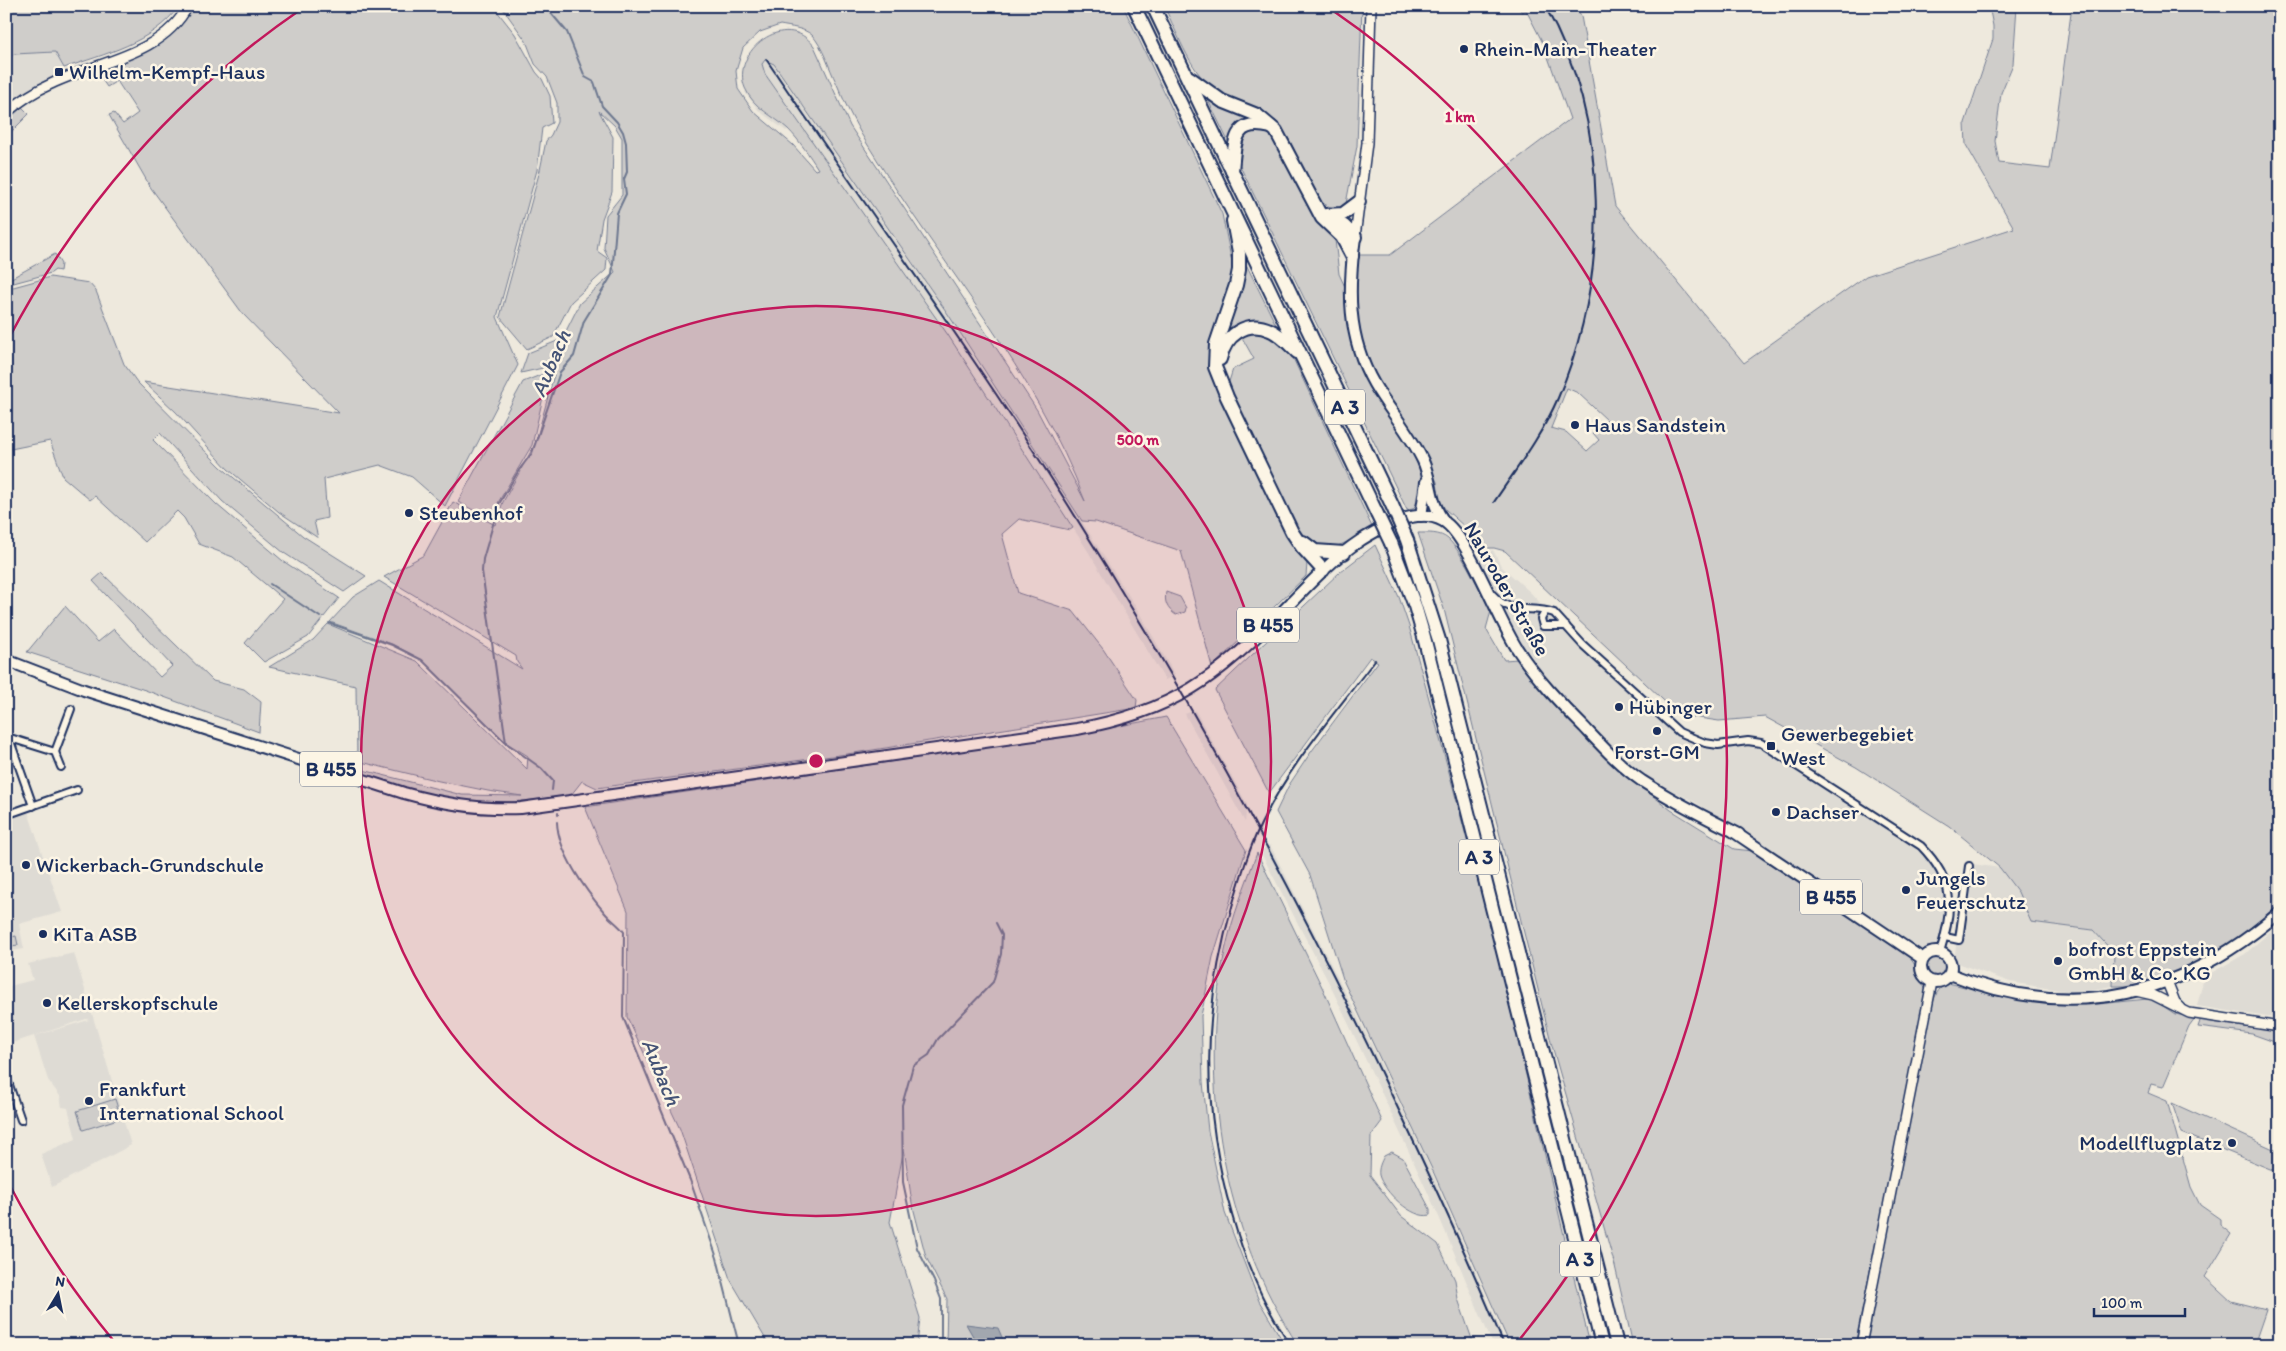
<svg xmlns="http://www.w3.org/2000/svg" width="2286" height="1351" font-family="Itim,sans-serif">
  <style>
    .built { fill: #dedbd4 }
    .green { fill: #cfcdca; stroke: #757e94; fill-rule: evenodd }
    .water { fill: #a2a7af; stroke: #6c778f }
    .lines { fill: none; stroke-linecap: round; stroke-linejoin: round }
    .stream { stroke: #6c778f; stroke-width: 2 }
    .street-casing { stroke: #1b2f5e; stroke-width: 10 }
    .secondary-casing { stroke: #1b2f5e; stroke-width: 12 }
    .primary-casing { stroke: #1b2f5e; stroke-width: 14 }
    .highway-casing { stroke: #1b2f5e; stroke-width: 16 }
    .street { stroke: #fcf5e5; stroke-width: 6 }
    .secondary { stroke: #fcf5e5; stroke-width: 9 }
    .primary { stroke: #fcf5e5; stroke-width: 10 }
    .highway { stroke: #fcf5e5; stroke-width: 12 }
    .rail { stroke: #1b2f5e; stroke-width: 2 }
    .highway-bridge-casing { stroke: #1b2f5e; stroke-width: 16; stroke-linecap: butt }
    .highway-bridge { stroke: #fcf5e5; stroke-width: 12 }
    .ring { fill: none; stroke: #c2185b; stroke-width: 2.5 }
    .poi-dot { fill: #1b2f5e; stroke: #fcf5e5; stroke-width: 2 }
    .labels { text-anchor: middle; stroke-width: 5; stroke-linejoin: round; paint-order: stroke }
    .shield { fill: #fcf5e5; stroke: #5e6a86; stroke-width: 1 }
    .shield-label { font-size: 20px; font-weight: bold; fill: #1b2f5e }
    .poi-label { font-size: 21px; fill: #1b2f5e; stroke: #fcf5e5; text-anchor: start }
    .street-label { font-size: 21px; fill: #1b2f5e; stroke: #fcf5e5 }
    .water-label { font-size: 22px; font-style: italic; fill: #445376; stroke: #fcf5e5 }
    .centre { fill: #c2185b; stroke: #fcf5e5; stroke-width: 2.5 }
    .ring-label { font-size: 15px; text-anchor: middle; font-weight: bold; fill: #c2185b; stroke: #fcf5e5; stroke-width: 5; stroke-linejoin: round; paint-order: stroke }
  </style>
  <rect width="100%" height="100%" fill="#eee9dd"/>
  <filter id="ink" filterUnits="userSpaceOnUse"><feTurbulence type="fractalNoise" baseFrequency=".02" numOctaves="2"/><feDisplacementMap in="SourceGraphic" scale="10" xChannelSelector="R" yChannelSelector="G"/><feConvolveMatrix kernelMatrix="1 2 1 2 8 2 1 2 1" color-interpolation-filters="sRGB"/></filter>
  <g filter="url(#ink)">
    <!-- built -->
    <g class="built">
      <path d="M55,52L66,72L36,86L8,108L6,60L13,54Z"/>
      <path d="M767,59L774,64L948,314L1062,490L1136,607L1175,675L1165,680L1088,551L983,389L765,74L762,64Z"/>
      <path d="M752,88L789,129L786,131L759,111L745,92Z"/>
      <path d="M1493,550L1501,566L1531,593L1580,646L1677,734L1691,743L1704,747L1721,748L1748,745L1759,747L1912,846L1928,859L1937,870L1947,899L1946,917L1938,943L1933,947L1923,951L1910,946L1776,853L1695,802L1640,774L1624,761L1558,695L1519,648L1479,556Z"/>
      <path d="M1195,710L1247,804L1245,822L1185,714Z"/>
      <path d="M28,812L62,912L19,924L24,949L6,952V819Z"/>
      <path d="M1270,845L1367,1035L1426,1159L1507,1345H1493L1440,1219L1384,1098L1329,983L1260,851Z"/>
      <path d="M1966,863L2000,868L2018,892L2031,922L2093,930L2114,953L2113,986L2076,993L2010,982L1954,962Z"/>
      <path d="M2280,923V1019L2197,1006L2204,977L2245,954Z"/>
      <path d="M74,953L131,1145L52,1187L41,1154L76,1139L68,1108L62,1107L60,1096L48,1080L34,1036L89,1020L86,1019L6,1045V987L33,980L28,964Z"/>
    </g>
    <!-- green -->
    <g class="green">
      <path d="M6,6H179C153,43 104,54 64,68L55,52L14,54L6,60Z"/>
      <path d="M193,6H493L515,34L536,72L542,79L550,96L552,123L542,128L537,170L497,317L518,365L445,506L412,477L380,465L324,479L327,518L314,521L318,538L279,512L228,469L176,412L144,382L339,413L243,314L151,188L109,115L114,113L123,124L138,113L117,81L107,87L96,71C137,55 169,47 193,6Z"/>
      <path d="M501,6H1123L1222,214L1233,268L1231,287L1210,354L1292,543L1307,563L1306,576L1212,667L1181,551L1096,522L1082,521L948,314L774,64L765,60L762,64L765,74L948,335L1073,528L1070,530L1019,519L1002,534L1018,593L1073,611L1103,649L1137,700L1136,708L854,753L597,788L582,781L571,795C541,799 510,804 479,802C430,798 382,780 334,765L335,763L462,795L522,796L488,791L439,781L357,761L356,686L269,667L313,640L328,624L417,661L527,769L528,756L507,743L422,660L392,644L330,622L353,597L379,581L522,669L517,662L516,656L384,577L424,555L453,502L495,525L503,502L535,444L554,375L547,367L521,373L528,353L562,339L580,303L615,272L604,248L606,215L622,195V138L615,126L599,111L613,137L612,192L602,219L597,251L607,258L606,270L571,302L553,337L527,349L500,317L540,170L546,141L551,135L557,122V103L547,77L535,64L526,41ZM780,25C790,27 804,28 812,35C823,47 829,68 836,82C846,106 857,128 871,150C942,266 1036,372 1085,501L1037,410L850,126L814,46C786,8 730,52 745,88C754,109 773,115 788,129C799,140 810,156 818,169L815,170L793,145L753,111L738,89L736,71L743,48L760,32Z"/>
      <path d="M1164,6H1362L1357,146L1345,209C1301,212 1305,148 1278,126C1262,112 1238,107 1221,95C1191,76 1179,36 1164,6Z"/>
      <path d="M1517,6H1576L1581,16L1615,206L1744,363L1866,276L2014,228L1966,145L1965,123L1993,39V26L1989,6H2017L2013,64L2001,93L1995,141L1999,163L2050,169L2072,6H2280V903L2248,930L2223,948L2184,969L2133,986H2113L2114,953L2093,930L2031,922L2018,892L2000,868L1949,826L1856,767L1765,717L1719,721L1679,715L1505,551L1494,548H1477L1466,528L1445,509L1439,499L1437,482L1425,456L1385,393L1368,362L1362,344L1355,311V284L1358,255H1390L1570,119L1543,43L1526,10L1522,12ZM1567,388L1578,393L1607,420L1593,433L1599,440L1587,451L1566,432L1551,428Z"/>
      <path d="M1206,96L1257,119L1231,147Z"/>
      <path d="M22,107L29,114L6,137V121Z"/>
      <path d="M1247,130L1270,131L1319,221L1335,240L1339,274L1346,289L1349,330L1357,359C1375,388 1415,444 1421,476C1423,487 1420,499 1413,509L1407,510L1238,162L1237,151Z"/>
      <path d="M55,254L61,264L60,271L55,270L51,273L6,285V281Z"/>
      <path d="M1244,260L1278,329L1225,336Z"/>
      <path d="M50,277L89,283L96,291L124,364L137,382L221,467L303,536L366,576L344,592L284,553L222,501L160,433L153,440L216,504L283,561L339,598L308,637L264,662L245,643L283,599L233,557L199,544L184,518L177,511L145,542L95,496L90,500L63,477L50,441L6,450V289Z"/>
      <path d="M1263,331L1286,346L1292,356L1373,529C1336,546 1321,564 1292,524L1227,388L1233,369L1254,359L1240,334Z"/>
      <path d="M543,374L547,380L532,445L499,501L492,520L458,502L523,382Z"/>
      <path d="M1418,533C1428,533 1440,532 1448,539C1463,553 1480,592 1491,611L1486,629L1504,660L1518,659L1575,727L1617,768L1671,810L1734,849L1753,851L1910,958L1915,965L1926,991L1923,1011L1855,1345H1633L1615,1266L1551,1042L1444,609Z"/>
      <path d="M1375,545L1399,597L1409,626L1449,772L1498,957L1590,1345H1510L1432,1169L1344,982L1310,875L1276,812L1289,785L1311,752L1378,662L1370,657L1269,793L1215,690L1340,572Z"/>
      <path d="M102,573L213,681L244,689L261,702L259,732L145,690L27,652L65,606L98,642L114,629L160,677L172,666L93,581Z"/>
      <path d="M1166,592L1180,597L1186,608L1185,612L1176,615C1167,609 1164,602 1166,592Z"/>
      <path d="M1166,717L1246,850L1213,957L1201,1016L1203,1082L1208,1131L1225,1213L1259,1301L1285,1345H946L947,1299L926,1257L912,1203L904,1148L890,1222L920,1318L917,1345H771L768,1343L730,1279L680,1129L627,1017L628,911L585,807L1084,733Z"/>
      <path d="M1257,853L1323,989L1382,1121L1371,1136L1370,1175L1401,1216L1438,1244L1455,1280L1458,1299L1474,1345H1298C1224,1233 1197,1082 1225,951C1232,918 1245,885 1257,853Z"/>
      <path d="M16,936L18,945L6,947V938Z"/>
      <circle cx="1936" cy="967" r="12"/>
      <path d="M1948,983L1998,995L2062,1003L2089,1005L2147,999L2154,1000L2175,1014L2195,1018L2189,1026L2163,1087L2151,1084L2148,1093L2167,1101L2191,1187L2200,1205L2220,1219V1225L2231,1234L2205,1277L2231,1301L2266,1310L2254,1345H1866L1928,1025C1932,1010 1932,990 1948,983Z"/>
      <path d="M2201,1018L2280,1032V1044L2252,1034L2198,1027Z"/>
      <path d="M115,1099L121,1118L83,1130L77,1111Z"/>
      <path d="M2172,1103L2280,1152V1173L2182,1133Z"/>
      <path d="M1392,1152L1403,1158L1430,1209V1215C1413,1220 1383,1191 1379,1175C1378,1168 1381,1162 1384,1156Z"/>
    </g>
    <!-- water -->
    <path class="water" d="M966,1324L998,1328L1004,1342L1021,1345H978Z"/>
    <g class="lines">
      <!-- stream -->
      <g class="stream">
        <path d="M551,13L567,32L585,77L594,82L602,106L617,122L623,132L626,143L627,172L624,179L626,194L617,213L612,275L584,321L574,356L560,372L532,453L519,470L499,504L483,559L482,571L506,743L541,768L553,781L552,790"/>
        <path d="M270,584L320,617"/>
        <path d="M329,623L392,645L422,660L506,743"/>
        <path d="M558,813V815"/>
        <path d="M557,822C558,852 586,891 605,913C611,920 619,925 624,932L623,1017L690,1180L717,1258L739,1345"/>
        <path d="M941,1345V1299L934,1281L917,1248L903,1182L902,1105L913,1066L929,1055L938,1039L993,982L1001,954L1002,935L996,923"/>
        <path d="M948,1345L966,1338"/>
      </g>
      <!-- street casing -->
      <g class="street-casing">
        <g id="street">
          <path d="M1493,595C1513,617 1531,604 1554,613L1582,644L1679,732L1705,743L1718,745L1748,741L1761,743L1921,846C1955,881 1954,908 1940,952"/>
          <path d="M1545,612L1541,619L1543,626H1566"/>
          <path d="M7,737L55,752L61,767"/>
          <path d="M9,738L33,806"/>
          <path d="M55,752L71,709"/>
          <path d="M6,815L77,790"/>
          <path d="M1945,937L1959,940L1969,866"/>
          <path d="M6,1076L21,1120"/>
        </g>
      </g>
      <!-- secondary casing -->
      <g class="secondary-casing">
        <g id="secondary">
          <path d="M6,113C20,101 35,91 51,84C98,61 161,56 188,6"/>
          <path d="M1355,237L1367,143L1371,6"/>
          <path d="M2167,982L2175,1002L2181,1008"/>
          <path d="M2136,991L2153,995L2189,1013L2280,1027"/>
          <path d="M1861,1345L1932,982"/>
        </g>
      </g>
      <!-- primary casing -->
      <g class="primary-casing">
        <g id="primary">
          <path d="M1355,237C1348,289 1347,337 1374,384C1389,410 1410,433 1423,461C1432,481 1430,504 1444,521"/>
          <path d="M1421,516L1426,482"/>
          <path d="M6,660L84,690L404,793C443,804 480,810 521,808L1077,729C1175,711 1214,679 1283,611C1308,585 1332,559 1361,540C1384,526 1417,506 1443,521C1468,535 1498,621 1518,650C1536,678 1560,703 1584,727C1602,746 1620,766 1642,781C1673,801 1706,818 1739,834"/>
          <path d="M1734,832L1923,959"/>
          <circle cx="1936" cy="967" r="15"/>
          <path d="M1950,974C2072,1023 2182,997 2280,912"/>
        </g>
      </g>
      <!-- highway casing -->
      <g class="highway-casing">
        <g id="highway">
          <path d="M1134,6L1377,514"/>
          <path d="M1153,6L1392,505"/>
          <path d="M1190,78L1222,101L1257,115L1276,131L1322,218L1342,237L1352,256"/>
          <path d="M1232,171C1235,141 1233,118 1271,127"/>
          <path d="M1326,215L1343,214L1359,202"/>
          <path d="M1328,217L1344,226L1355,237"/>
          <path d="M1233,221L1239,253V270L1236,285L1216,344L1215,367L1227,397L1292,532L1302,547L1323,570"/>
          <path d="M1220,359C1225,336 1246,319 1270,330C1280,334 1289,344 1297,352"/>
          <path d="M1407,540L1439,640L1617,1345"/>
          <path d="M1303,542L1315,551L1344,553"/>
          <path d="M1391,543L1415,606L1424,637L1602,1345"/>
        </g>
      </g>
      <!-- street -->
      <use href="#street" class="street"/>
      <!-- secondary -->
      <use href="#secondary" class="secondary"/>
      <!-- primary -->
      <use href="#primary" class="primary"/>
      <!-- highway -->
      <use href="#highway" class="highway"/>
      <!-- rail -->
      <g class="rail">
        <path d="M766,59C864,204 966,344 1060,492C1184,687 1295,890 1394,1100C1432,1180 1470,1262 1504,1345"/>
        <path d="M1494,502C1517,468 1542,435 1558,398C1610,276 1611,124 1545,6"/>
        <path d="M1291,1345C1263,1306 1245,1261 1232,1215C1201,1108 1202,1009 1233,903C1241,876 1249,849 1261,824C1290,764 1335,713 1375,660"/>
      </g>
      <!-- highway-bridge casing -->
      <g class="highway-bridge-casing">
        <g id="highway-bridge">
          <path d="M1392,505L1407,540"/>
          <path d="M1377,514L1391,543"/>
        </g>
      </g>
      <!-- highway-bridge -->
      <use href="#highway-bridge" class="highway-bridge"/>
    </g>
  </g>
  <!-- distance rings -->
  <circle cx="816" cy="761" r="455" fill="#c2185b" fill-opacity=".12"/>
  <g class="ring">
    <circle cx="816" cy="761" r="455"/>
    <path d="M113 1340A911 911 0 0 1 8 1182M8 340A911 911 0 0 1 300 10M1332 10A911 911 0 0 1 1519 1340"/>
  </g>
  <!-- markers -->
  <g class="poi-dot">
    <circle cx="1464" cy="49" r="5"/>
    <rect x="54" y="67" width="10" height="10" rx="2.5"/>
    <circle cx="1575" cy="425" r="5"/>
    <circle cx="409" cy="513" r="5"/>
    <circle cx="1619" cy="707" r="5"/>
    <circle cx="1657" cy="731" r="5"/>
    <rect x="1766" y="741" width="10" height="10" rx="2.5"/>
    <circle cx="1776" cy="812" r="5"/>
    <circle cx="26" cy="865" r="5"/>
    <circle cx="1906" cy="890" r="5"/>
    <circle cx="43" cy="934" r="5"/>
    <circle cx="2058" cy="961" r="5"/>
    <circle cx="47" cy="1003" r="5"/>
    <circle cx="89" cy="1101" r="5"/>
    <circle cx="2232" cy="1143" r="5"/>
  </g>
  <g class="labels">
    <!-- shield labels -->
    <g class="shield">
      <rect x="1325" y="389.5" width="40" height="35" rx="4"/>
      <rect x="1237" y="607.5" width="62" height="35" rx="4"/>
      <rect x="300" y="751.5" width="62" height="35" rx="4"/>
      <rect x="1459" y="839.5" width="40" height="35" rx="4"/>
      <rect x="1800" y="879.5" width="62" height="35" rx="4"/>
      <rect x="1560" y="1241.5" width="40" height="35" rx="4"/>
    </g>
    <g class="shield-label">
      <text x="1345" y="414">A 3</text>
      <text x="1268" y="632">B 455</text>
      <text x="331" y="776">B 455</text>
      <text x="1479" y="864">A 3</text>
      <text x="1831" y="904">B 455</text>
      <text x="1580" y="1266">A 3</text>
    </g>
    <!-- poi labels -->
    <g class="poi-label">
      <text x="1474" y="56">Rhein-Main-Theater</text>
      <text x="69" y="79">Wilhelm-Kempf-Haus</text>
      <text x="1585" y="432">Haus Sandstein</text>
      <text x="419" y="520">Steubenhof</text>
      <text x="1629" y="714">Hübinger</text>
      <text x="1781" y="741">Gewerbegebiet<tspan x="1781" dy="24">West</tspan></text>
      <text x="1657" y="759" text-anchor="middle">Forst-GM</text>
      <text x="1786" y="819">Dachser</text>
      <text x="36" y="872">Wickerbach-Grundschule</text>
      <text x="1916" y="885">Jungels<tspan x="1916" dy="24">Feuerschutz</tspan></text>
      <text x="53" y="941">KiTa ASB</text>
      <text x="2068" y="956">bofrost Eppstein<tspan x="2068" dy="24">GmbH &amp; Co. KG</tspan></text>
      <text x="57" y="1010">Kellerskopfschule</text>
      <text x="99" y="1096">Frankfurt<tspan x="99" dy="24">International School</tspan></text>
      <text x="2222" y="1150" text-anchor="end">Modellflugplatz</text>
    </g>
    <!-- street labels -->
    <g class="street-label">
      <text transform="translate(1507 589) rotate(60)" y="7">Nauroder Straße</text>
    </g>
    <!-- water labels -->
    <g class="water-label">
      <text transform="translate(550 363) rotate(-67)" y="8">Aubach</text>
      <text transform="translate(662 1072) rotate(68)" y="8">Aubach</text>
    </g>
  </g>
  <circle cx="816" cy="761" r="8" class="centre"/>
  <g class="ring-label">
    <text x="1460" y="122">1 km</text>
    <text x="1138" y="445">500 m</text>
  </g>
  <!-- margin -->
  <rect width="2286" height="1351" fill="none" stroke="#fcf5e5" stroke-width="25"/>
  <rect x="12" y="12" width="2261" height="1326" fill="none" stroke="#1b2f5e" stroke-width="2" filter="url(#ink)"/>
  <!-- north arrow -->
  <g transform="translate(58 1294) rotate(10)" stroke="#fcf5e5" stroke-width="4" paint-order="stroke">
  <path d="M0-4L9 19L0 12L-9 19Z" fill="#1b2f5e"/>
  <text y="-8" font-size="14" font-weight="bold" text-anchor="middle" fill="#1b2f5e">N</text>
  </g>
  <!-- scale -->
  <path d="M2094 1308v8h91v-8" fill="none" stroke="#1b2f5e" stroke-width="2.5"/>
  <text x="2101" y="1308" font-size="15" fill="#1b2f5e" stroke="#fcf5e5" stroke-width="4" paint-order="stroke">100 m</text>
</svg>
